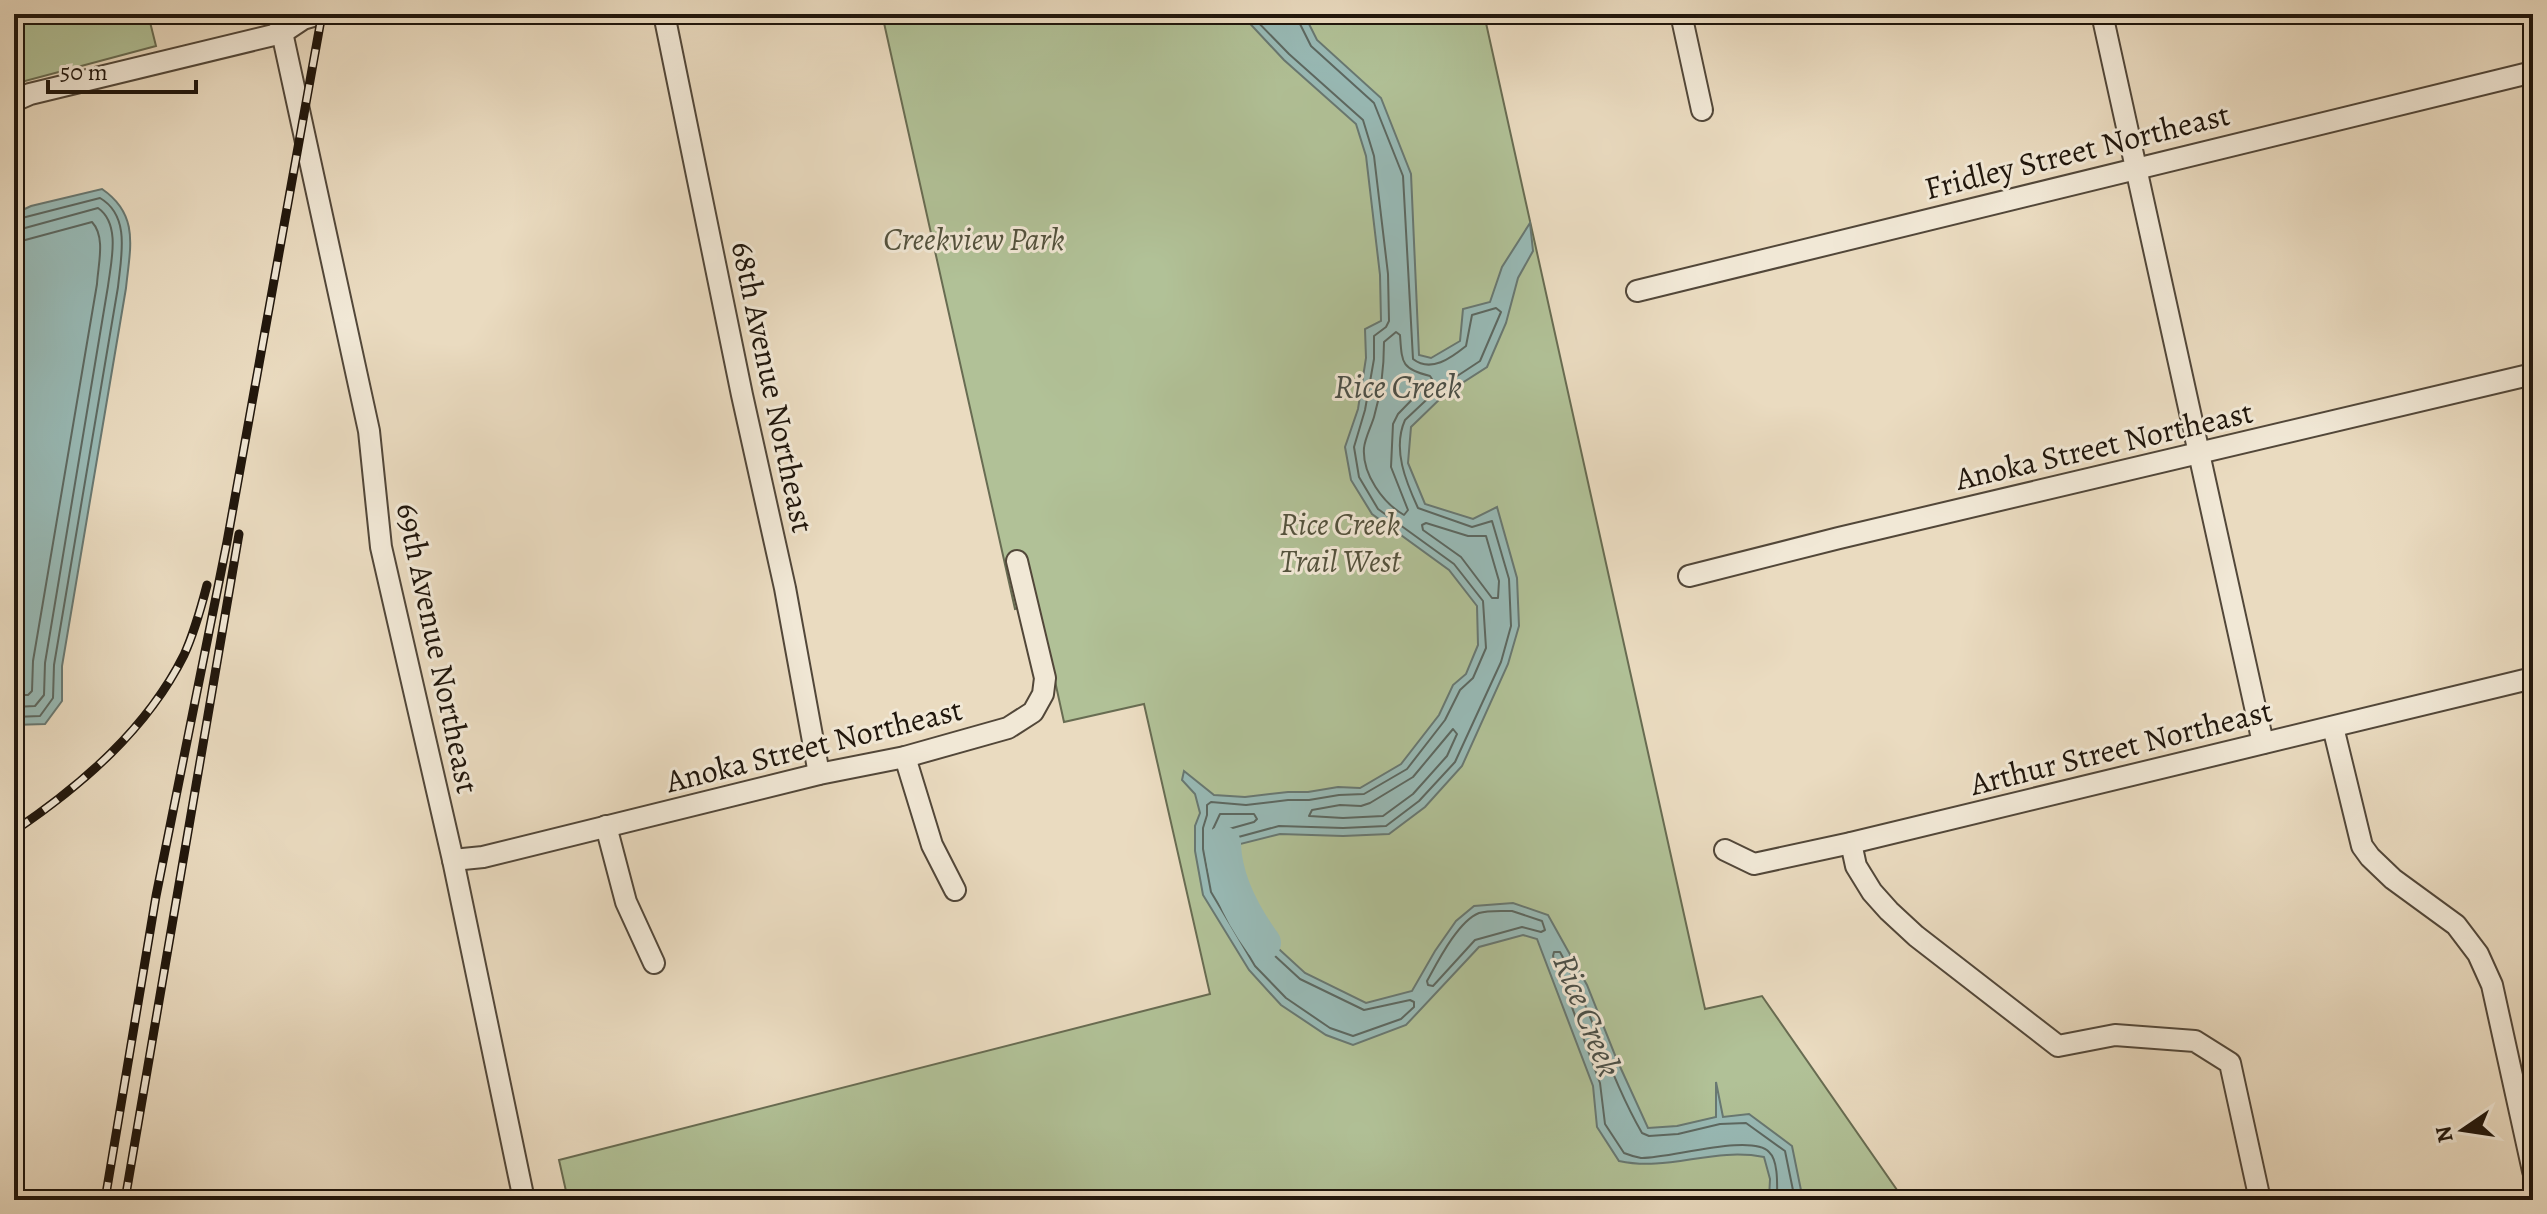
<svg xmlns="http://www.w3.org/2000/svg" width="2547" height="1214" font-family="Alegreya,serif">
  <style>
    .green { fill: #b1c197; stroke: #686c52; stroke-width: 2 }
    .water { fill: #98bab6; stroke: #687872; stroke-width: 2 }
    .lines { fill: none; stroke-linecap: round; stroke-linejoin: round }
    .shore { stroke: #5c6861; stroke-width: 2 }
    .river { stroke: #98bab6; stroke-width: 36 }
    .minor-casing { stroke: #524739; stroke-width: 24 }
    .minor { stroke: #f1e8d6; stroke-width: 20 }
    .rail-casing { stroke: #20160c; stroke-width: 9 }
    .rail { stroke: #f1e8d6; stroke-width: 6; stroke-dasharray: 18; stroke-linecap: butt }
    .labels { text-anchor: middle; stroke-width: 6; stroke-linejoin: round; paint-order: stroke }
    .street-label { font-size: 32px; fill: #20160c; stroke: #f1e8d6 }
    .park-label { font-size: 32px; font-style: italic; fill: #53523d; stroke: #f1e8d6 }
    .water-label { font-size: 34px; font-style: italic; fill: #4a4f48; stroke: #f1e8d6 }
  </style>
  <rect width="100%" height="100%" fill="#eadbc0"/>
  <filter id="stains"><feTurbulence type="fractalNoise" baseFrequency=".0025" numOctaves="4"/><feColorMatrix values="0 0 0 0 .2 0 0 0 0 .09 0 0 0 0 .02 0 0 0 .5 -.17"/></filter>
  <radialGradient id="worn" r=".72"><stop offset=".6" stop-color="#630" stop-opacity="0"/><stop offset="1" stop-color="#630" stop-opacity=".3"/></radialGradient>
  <!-- green -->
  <g class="green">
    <path d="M14,14H148L156,46L14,84Z"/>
    <path d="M882,14H1484L1705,1009L1762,996L1904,1200H568L559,1160L1210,994L1144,704L1064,722L1038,604L1015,609Z"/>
  </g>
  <!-- water -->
  <g class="water">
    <path d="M1241,14H1304L1317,40L1381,98L1411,174L1419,355L1431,358L1460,341L1463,309L1490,302L1502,267L1530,223L1533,251L1518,278L1506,323L1487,367L1445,394L1411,427L1408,463L1425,504L1473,519L1497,507L1517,578L1519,626L1508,664L1462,766L1425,807L1389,834L1343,836L1280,834L1236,845L1223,866L1237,900L1268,939L1305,973L1366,1003L1412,991L1435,951L1456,921L1474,906L1513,903L1548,915L1587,985L1617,1060L1648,1128L1677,1126L1716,1117V1082L1723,1117L1749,1114L1792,1146L1803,1200H1769L1770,1179L1764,1157C1712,1147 1669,1172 1619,1161L1597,1127L1593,1086L1537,939L1523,935L1479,947L1406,1025L1353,1045L1326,1035L1281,1005L1249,970L1203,895L1195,851V826L1200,813L1195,794L1182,780L1184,771L1214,795L1245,797L1288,792H1308L1338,787L1360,788L1401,764L1439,715L1453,685L1466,674L1478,645L1477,606L1449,570L1372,514L1351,480L1345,447L1358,409L1366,358L1365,329L1381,321L1380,275L1366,156L1356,124L1284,60Z"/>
    <path d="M102,189C140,215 130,248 126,288L62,666V701L45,724L14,725V214L31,206Z"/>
  </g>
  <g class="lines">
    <!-- shore -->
    <g class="shore">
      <path d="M1250,14L1289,54L1363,120L1374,156L1388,274L1389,321L1386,327L1374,336V359L1365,410L1354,447L1359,477L1378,509L1454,564L1483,601L1486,648L1473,678L1460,690L1445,720L1407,769L1364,794L1339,795L1309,800H1288L1246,805L1211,802L1207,805V815L1203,828V849L1211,892L1255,966L1286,998L1330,1028L1353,1036L1401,1019L1414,1007V1002L1410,1000L1364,1010L1300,979L1262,944L1231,905L1216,865L1231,839L1279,826L1343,828L1386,826L1419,801L1455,762L1501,662L1511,626L1509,579L1492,521L1472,527L1418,508C1406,482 1392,449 1405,420L1439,388L1480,361L1501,312L1496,308L1472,315L1466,346C1451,358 1431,373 1413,359L1403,176L1374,103L1311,46L1298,20L1297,14"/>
      <path d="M14,220L100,198C131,216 121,257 118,287L54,665L53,698L40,716L14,717"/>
      <path d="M14,231L98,208C121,224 111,262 108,286L45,663L44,695L35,706L14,707"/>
      <path d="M14,243L92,222C106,237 98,265 97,284L33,661L32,691L28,695H14"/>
      <path d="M1396,332L1400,335C1402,363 1401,369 1430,376L1432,379L1398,414L1393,424L1391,467L1408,510L1404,515C1383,503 1362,474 1364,448C1365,438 1371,427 1374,417C1381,393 1384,366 1384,342Z"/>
      <path d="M1426,523L1468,536H1486L1499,581L1498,598H1492L1461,557L1423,530L1422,525Z"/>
      <path d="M1453,729L1457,734L1447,756L1413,794L1383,816L1343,818L1309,816L1312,810L1340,805L1361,806L1370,803L1413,777Z"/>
      <path d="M1220,814H1254L1257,819L1254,822L1229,829L1216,838L1213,835V829Z"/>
      <path d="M1512,911L1542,921L1545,930L1541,932L1522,927L1475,940L1433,986L1428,985L1427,981C1437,963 1458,921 1479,913C1488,910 1502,911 1512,911Z"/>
      <path d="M1777,1200C1777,1188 1779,1161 1769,1152C1751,1133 1668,1159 1641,1158C1636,1157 1629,1155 1624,1153L1605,1124L1600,1083L1553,956L1554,952H1560C1592,1010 1609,1076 1642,1133L1649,1136L1678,1134L1720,1124L1746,1123L1785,1151L1795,1200"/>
    </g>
    <!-- river -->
    <path class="river" d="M1223,844C1224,880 1242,914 1263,943"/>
    <!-- minor casing -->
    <g class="minor-casing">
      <g id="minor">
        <path d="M278,14L369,431L381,547L453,860L524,1200"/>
        <path d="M664,14L742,395L785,588L819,774"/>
        <path d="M1681,14L1702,110"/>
        <path d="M2102,14L2263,743"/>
        <path d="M14,101L30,94L282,33L303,19L320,14"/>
        <path d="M1637,291L2533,72"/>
        <path d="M1689,576L1839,538L2533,374"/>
        <path d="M2333,727L2362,846L2370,857L2393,879L2456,925L2478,954L2492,985L2533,1171"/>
        <path d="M905,757L932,845L955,890"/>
        <path d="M606,826L626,902L654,963"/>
        <path d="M1851,843L1856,866L1872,892L1889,911L1916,936L2058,1046L2115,1035L2195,1041L2230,1063L2260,1200"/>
        <path d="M1725,850L1754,864L1851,843L2533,678"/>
        <path d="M453,860L483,857L819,774L905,757L1008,728L1033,712L1043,694L1045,678L1017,561"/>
      </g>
    </g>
    <!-- minor -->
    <use href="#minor" class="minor"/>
    <!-- rail casing -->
    <g class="rail-casing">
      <g id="rail">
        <path d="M14,831C82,785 147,729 184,655C194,633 201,608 207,585"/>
        <path d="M105,1200L156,896L227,542L322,14"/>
        <path d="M125,1200L239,534"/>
      </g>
    </g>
    <!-- rail -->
    <use href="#rail" class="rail"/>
  </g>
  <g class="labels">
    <!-- street labels -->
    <g class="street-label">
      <text transform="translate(2077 151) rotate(-14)" y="11">Fridley Street Northeast</text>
      <text transform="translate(773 387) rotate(78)" y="11">68th Avenue Northeast</text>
      <text transform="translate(2104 445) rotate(-13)" y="11">Anoka Street Northeast</text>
      <text transform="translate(438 648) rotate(78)" y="11">69th Avenue Northeast</text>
      <text transform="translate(814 745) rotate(-14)" y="11">Anoka Street Northeast</text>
      <text transform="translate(2121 747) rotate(-14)" y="11">Arthur Street Northeast</text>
    </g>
    <!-- park labels -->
    <g class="park-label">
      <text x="974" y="250">Creekview Park</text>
      <text x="1340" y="535">Rice Creek<tspan x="1340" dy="37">Trail West</tspan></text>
    </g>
    <!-- water labels -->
    <g class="water-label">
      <text x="1398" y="398">Rice Creek</text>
      <text transform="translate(1588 1015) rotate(68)" y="12">Rice Creek</text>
    </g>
  </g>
  <!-- margin -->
  <rect width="2547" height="1214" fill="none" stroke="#eadbc0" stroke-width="48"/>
  <rect x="16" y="16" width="2515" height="1182" fill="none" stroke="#20160c" stroke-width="4"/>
  <rect x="24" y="24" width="2499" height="1166" fill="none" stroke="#20160c" stroke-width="2"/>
  <!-- north arrow -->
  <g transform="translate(2463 1130) rotate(257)" stroke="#f1e8d6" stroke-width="6" paint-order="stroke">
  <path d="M0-6L14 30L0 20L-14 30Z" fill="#20160c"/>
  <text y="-12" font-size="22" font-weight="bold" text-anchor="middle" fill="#20160c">N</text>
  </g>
  <!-- scale -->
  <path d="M48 80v12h148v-12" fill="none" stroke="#20160c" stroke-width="4"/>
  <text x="60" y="80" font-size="24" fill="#20160c" stroke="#f1e8d6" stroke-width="6" paint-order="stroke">50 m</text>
  <rect width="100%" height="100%" filter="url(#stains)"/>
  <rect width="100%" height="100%" fill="url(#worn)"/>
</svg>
